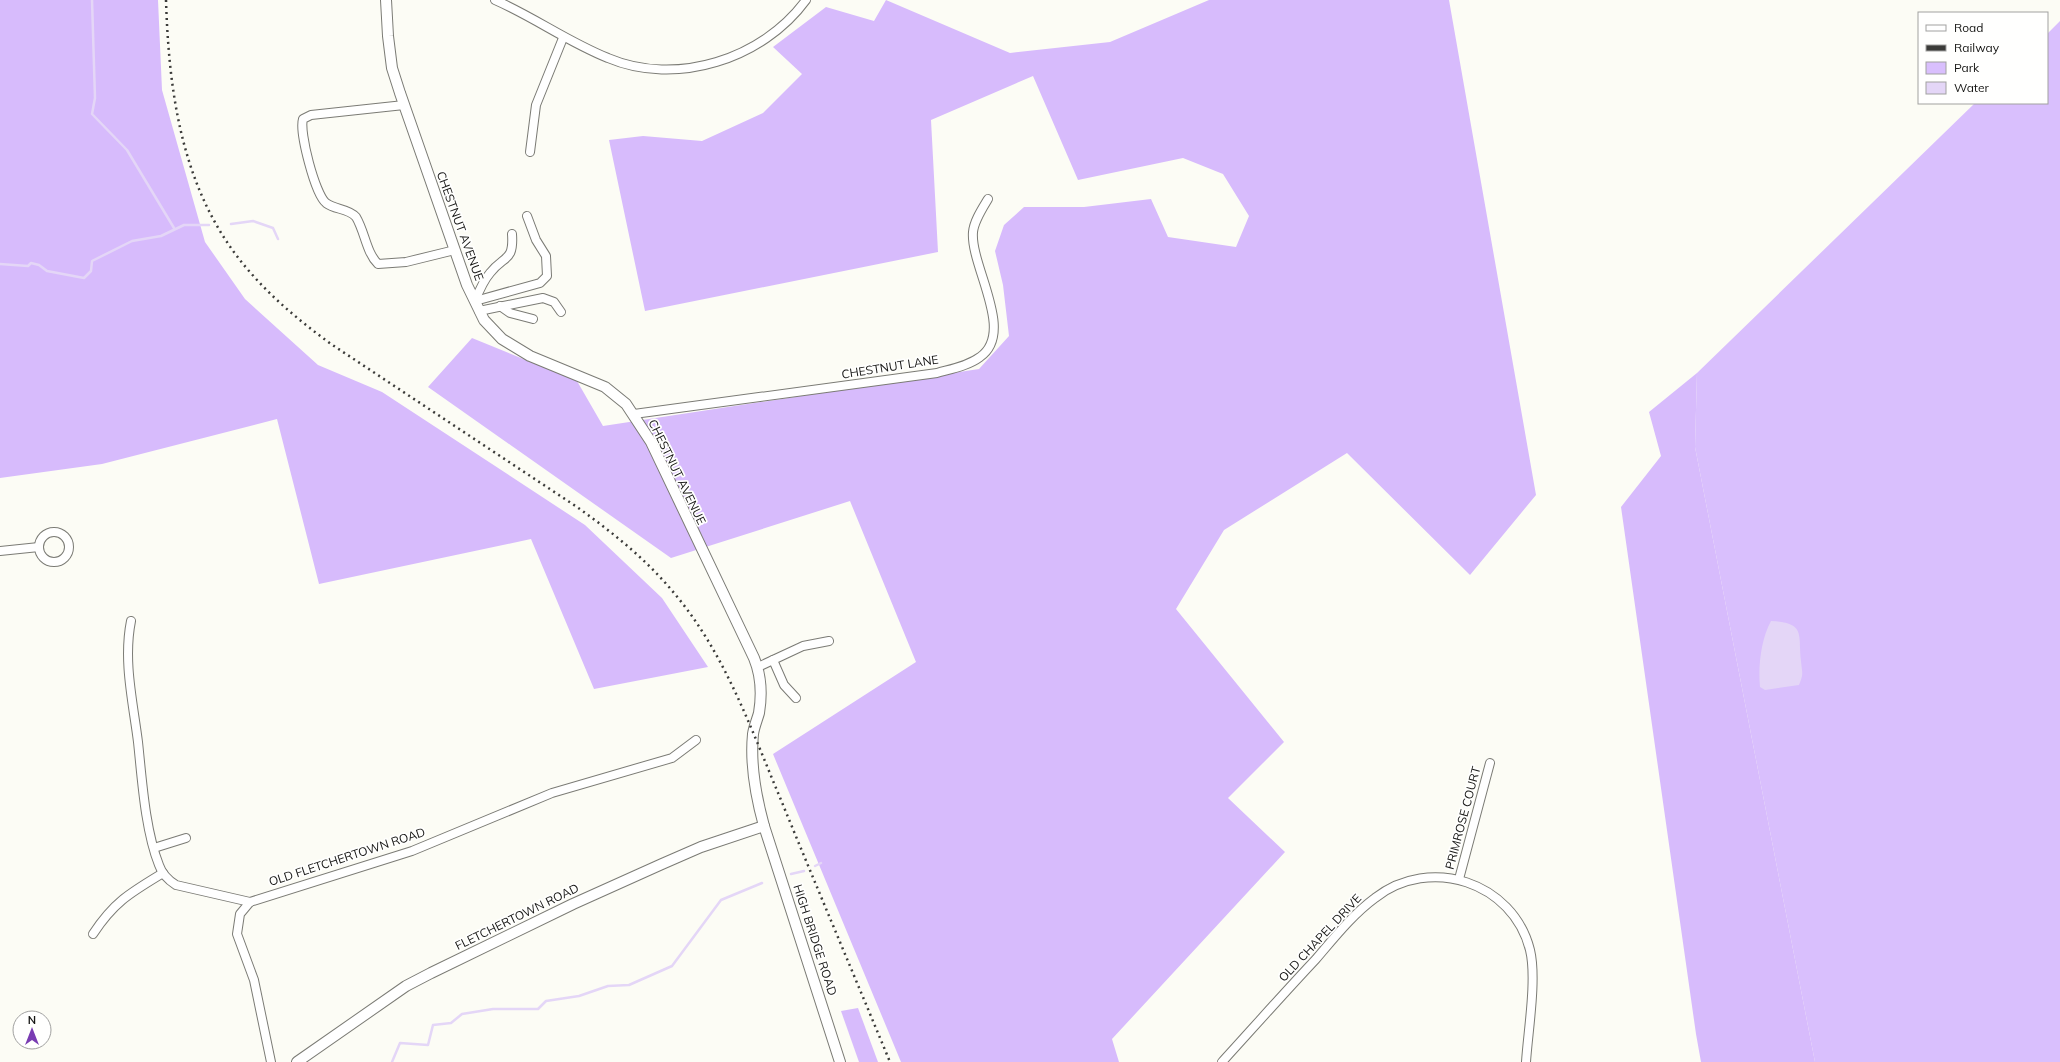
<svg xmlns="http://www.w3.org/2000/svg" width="2060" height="1062" font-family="Mulish,sans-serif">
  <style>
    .green { fill: #d9bffd }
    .forest { fill: #d7bbfc }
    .water { fill: #e4d6f7 }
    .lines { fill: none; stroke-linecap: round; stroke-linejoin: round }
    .stream { stroke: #e4d6f7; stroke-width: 2.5 }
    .minor-casing { stroke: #7b7b75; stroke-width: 10 }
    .tertiary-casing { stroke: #7b7b75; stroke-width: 12 }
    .minor { stroke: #fff; stroke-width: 8 }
    .tertiary { stroke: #fff; stroke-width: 10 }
    .rail { stroke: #3b3b39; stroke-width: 2.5; stroke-dasharray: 2 4; stroke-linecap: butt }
    .labels { text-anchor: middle; stroke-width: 3.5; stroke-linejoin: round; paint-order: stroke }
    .street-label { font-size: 12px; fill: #151513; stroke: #fffffe }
  </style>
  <rect width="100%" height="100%" fill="#fcfcf5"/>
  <!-- green -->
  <path class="green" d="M2060,21V1062H1815L1695,447L1697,373L1975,103H2047V34Z"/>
  <!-- forest -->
  <g class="forest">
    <path d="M0,0H158L162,90L205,242L245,299L318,365L382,392L585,525L662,598L708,667L594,689L531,539L319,584L277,419L102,464L0,478Z"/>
    <path d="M886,0L1010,53L1110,42L1209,0H1449L1536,495L1470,575L1347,453L1224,530L1176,609L1284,742L1228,798L1285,852L1112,1039L1119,1062H901L773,754L916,662L850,501L671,558L428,387L472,338L577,381L603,426L979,369L1009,336L1003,285L995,251L1004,225L1024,207H1084L1151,199L1168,237L1236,247L1249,216L1223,174L1183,158L1078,180L1033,76L931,120L938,252L645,311L609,140L643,136L702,141L763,113L802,74L773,47L826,7L874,21Z"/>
    <path d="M1697,373L1695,447L1815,1062H1701L1696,1034L1621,507L1661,456L1649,412Z"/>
    <path d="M858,1008L878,1062H859L841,1011Z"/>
  </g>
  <!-- water -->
  <path class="water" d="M1771,621C1806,623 1798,634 1801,661C1802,673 1804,673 1799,685L1765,690L1760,687C1758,666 1761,639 1771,621Z"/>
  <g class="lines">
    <!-- stream -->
    <g class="stream">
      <path d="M92,0L95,98L92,114L127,150L174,228"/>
      <path d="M231,224L253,221L273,228L278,239"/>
      <path d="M0,264L28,266L31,263L39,265L47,271L84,278L91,271L92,261L132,241L161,236L184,225H209"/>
      <path d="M815,866L821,863"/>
      <path d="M791,874L804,871"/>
      <path d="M392,1062L400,1043L428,1045L433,1025L451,1023L462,1014L493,1009H538L546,1001L579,996L608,986L629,985L672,966L721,900L762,883"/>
    </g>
    <!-- minor casing -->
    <g class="minor-casing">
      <g id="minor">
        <path d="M495,0C534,17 568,42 608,58C676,87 763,59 806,0"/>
        <path d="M404,105L311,115L303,119C299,132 315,194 326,203C335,210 348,208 356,217C365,232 366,252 378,264L406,262L455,250"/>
        <path d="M530,152L536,105L563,38"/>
        <path d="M475,301L540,283L547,276L546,256L536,240L527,216"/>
        <path d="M475,301C479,291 483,281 490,273C504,255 514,262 512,234"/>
        <path d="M500,306L510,313L533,319"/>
        <path d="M479,311L543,298L554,302L561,312"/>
        <path d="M634,414L937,373C951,369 968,366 980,357C1016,332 970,266 973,232C974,221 982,209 988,199"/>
        <circle cx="54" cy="547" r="15"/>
        <path d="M0,551L39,547"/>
        <path d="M131,621C123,661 133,702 138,742C142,779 145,830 159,865C162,874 168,880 176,885L250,902"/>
        <path d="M773,660L784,685L796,698"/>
        <path d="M758,667L803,646L829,641"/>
        <path d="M154,848L186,838"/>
        <path d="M1459,879L1490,763"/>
        <path d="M93,934C114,902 130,893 163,873"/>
        <path d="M271,1062L254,980L237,934L240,914L250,902L412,851L552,793L672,758L696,740"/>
        <path d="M1222,1062C1253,1028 1284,993 1316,959C1334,938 1352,915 1375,898C1430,855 1513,882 1530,950C1537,979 1528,1031 1526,1062"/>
      </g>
    </g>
    <!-- tertiary casing -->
    <g class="tertiary-casing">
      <g id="tertiary">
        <path d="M386,0L388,36L392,68L400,93L467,285L484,320L502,339L530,356L605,387L626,404L651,442L754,658C761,675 762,695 759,713C757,720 754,727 753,734C750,764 756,797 764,826L840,1062"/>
        <path d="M297,1062L406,986L431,973L573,904L662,864L701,847L764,826"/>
      </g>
    </g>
    <!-- minor -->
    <use href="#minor" class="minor"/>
    <!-- tertiary -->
    <use href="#tertiary" class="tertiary"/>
    <!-- rail -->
    <path class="rail" d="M166,0C169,97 183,195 249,271C273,299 301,322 331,344L577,507C612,532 646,559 674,593C725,653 751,729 781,800C817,888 854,975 890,1062"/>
  </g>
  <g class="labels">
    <!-- street labels -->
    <g class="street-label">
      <text transform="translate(460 226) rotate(70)" y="4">CHESTNUT AVENUE</text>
      <text transform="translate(890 367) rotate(-9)" y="4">CHESTNUT LANE</text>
      <text transform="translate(677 472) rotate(64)" y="4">CHESTNUT AVENUE</text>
      <text transform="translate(1463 818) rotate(-75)" y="4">PRIMROSE COURT</text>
      <text transform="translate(347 857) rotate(-18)" y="4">OLD FLETCHERTOWN ROAD</text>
      <text transform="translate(517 917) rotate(-26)" y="4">FLETCHERTOWN ROAD</text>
      <text transform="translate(1320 938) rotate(-47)" y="4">OLD CHAPEL DRIVE</text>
      <text transform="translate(815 940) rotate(72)" y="4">HIGH BRIDGE ROAD</text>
    </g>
  </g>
  <!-- legend -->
  <rect x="1918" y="12" width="130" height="92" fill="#fffffe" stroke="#a1a1a0"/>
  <rect x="1926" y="25" width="20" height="6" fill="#ffffff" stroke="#a1a1a0"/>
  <text x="1954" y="32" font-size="12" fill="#151513">Road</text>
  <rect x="1926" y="45" width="20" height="6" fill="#3b3b39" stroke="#a1a1a0"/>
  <text x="1954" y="52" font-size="12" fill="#151513">Railway</text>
  <rect x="1926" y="62" width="20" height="12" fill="#d9bffd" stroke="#a1a1a0"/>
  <text x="1954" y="72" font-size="12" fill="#151513">Park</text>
  <rect x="1926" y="82" width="20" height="12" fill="#e4d6f7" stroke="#a1a1a0"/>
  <text x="1954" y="92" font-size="12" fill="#151513">Water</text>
  <!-- north arrow -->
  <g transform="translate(32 1030)"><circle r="19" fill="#fffffe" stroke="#a1a1a0"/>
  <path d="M0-3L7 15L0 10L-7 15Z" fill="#793cb2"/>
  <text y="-6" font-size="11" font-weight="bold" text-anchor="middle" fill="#151513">N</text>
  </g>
</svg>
